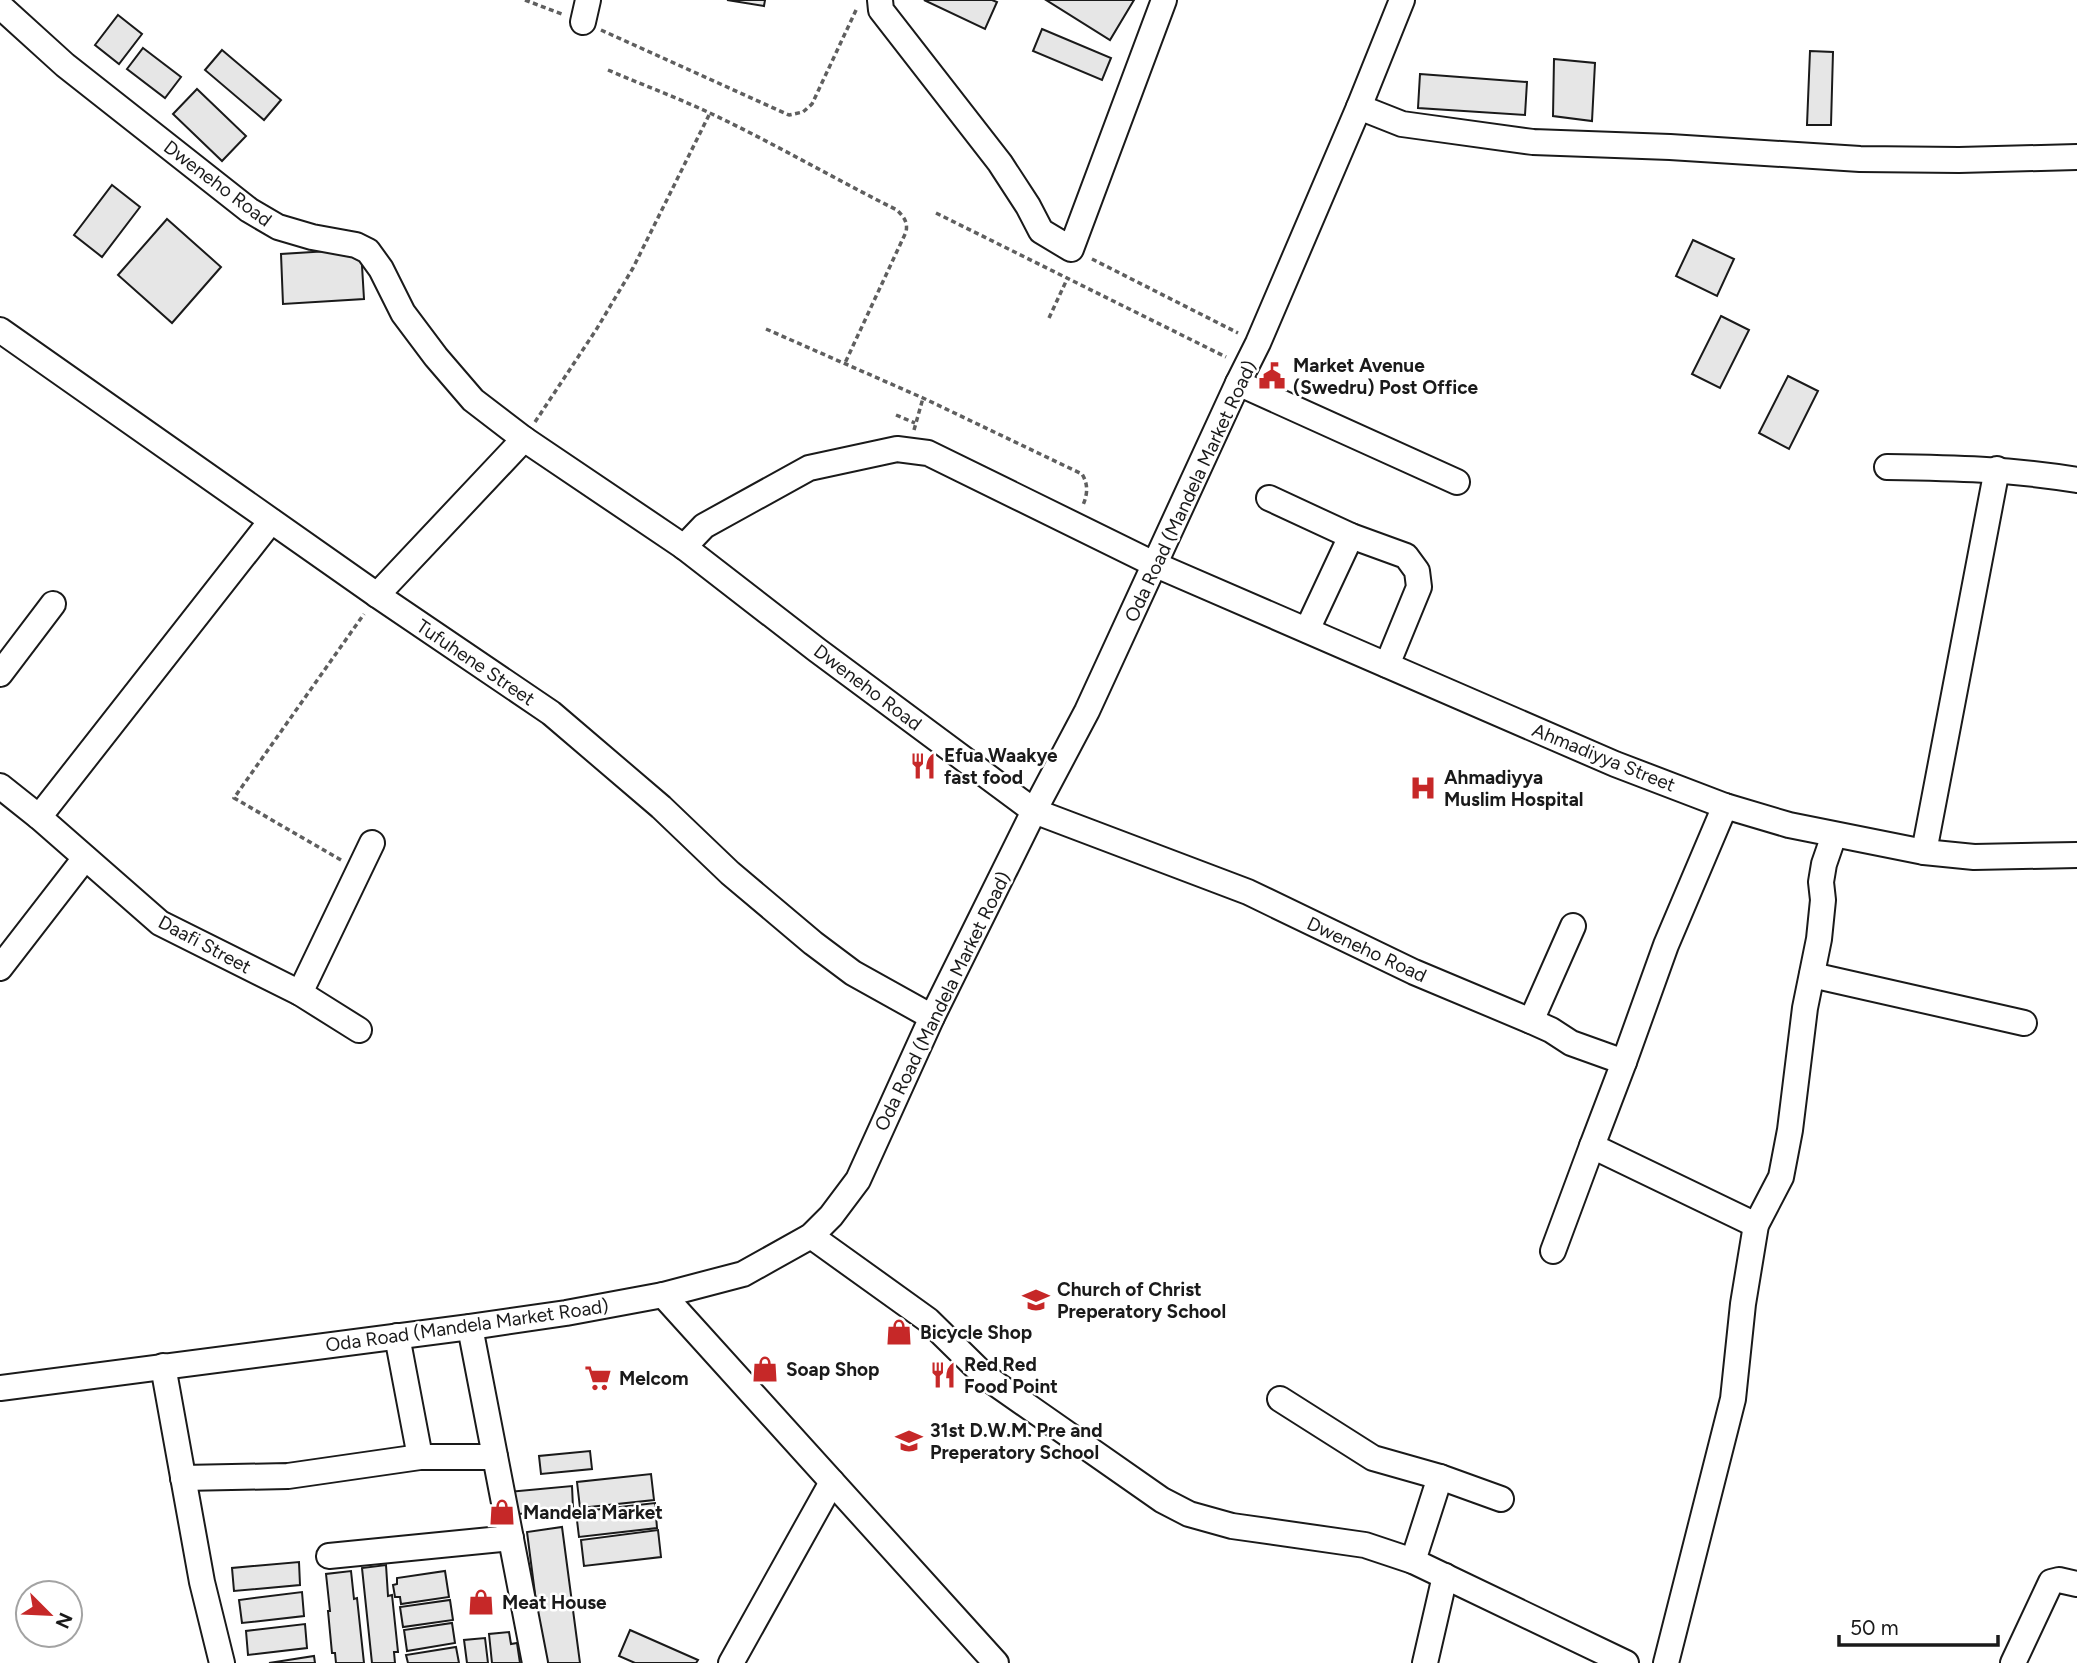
<svg xmlns="http://www.w3.org/2000/svg" width="2077" height="1663" font-family="Figtree,sans-serif">
  <style>
    .building { fill: #e6e6e6; stroke: #1a1a1a; stroke-width: 2 }
    .lines { fill: none; stroke-linecap: round; stroke-linejoin: round }
    .minor-casing { stroke: #1a1a1a; stroke-width: 28 }
    .path { stroke: #5f5f5f; stroke-width: 3.5; stroke-dasharray: 5 3.5; stroke-linecap: butt }
    .minor { stroke: #fff; stroke-width: 24 }
    .labels { text-anchor: middle; stroke-width: 5; stroke-linejoin: round; paint-order: stroke }
    .street-label { font-size: 19px; fill: #1a1a1a; stroke: #fff }
    .poi-label { font-size: 19px; font-weight: bold; fill: #1a1a1a; stroke: #fff; text-anchor: start }
  </style>
  <rect width="100%" height="100%" fill="#fff"/>
  <!-- building -->
  <g class="building">
    <path d="M727,0H765L764,6Z"/>
    <path d="M924,0H992L997,2L985,29Z"/>
    <path d="M1046,0H1134L1110,40Z"/>
    <path d="M118,15L142,34L119,64L95,45Z"/>
    <path d="M1042,29L1111,58L1102,80L1033,51Z"/>
    <path d="M143,48L181,77L165,98L127,69Z"/>
    <path d="M222,50L281,100L264,120L205,70Z"/>
    <path d="M1810,51L1833,52L1831,125H1807Z"/>
    <path d="M1554,59L1595,63L1592,121L1553,116Z"/>
    <path d="M1420,74L1527,82L1525,115L1418,108Z"/>
    <path d="M197,89L246,136L222,161L173,114Z"/>
    <path d="M112,185L140,207L102,257L74,235Z"/>
    <path d="M167,219L221,267L172,323L118,275Z"/>
    <path d="M1693,240L1734,259L1717,296L1676,276Z"/>
    <path d="M361,249L364,299L283,304L281,254Z"/>
    <path d="M1721,316L1749,330L1720,388L1692,374Z"/>
    <path d="M1788,376L1818,391L1789,449L1759,433Z"/>
    <path d="M590,1451L592,1469L541,1474L539,1456Z"/>
    <path d="M651,1474L654,1500L580,1508L577,1482Z"/>
    <path d="M572,1486L573,1508L510,1515L508,1492Z"/>
    <path d="M655,1503L657,1528L579,1537L576,1512Z"/>
    <path d="M562,1527L580,1663H544L527,1532Z"/>
    <path d="M658,1530L661,1557L584,1566L581,1540Z"/>
    <path d="M299,1562L300,1585L234,1591L232,1568Z"/>
    <path d="M386,1565L388,1596L392,1595L398,1652H394L395,1663H372L362,1568Z"/>
    <path d="M351,1571L354,1599L357,1598L364,1663H336L335,1653H332L328,1611H330L326,1574Z"/>
    <path d="M445,1571L449,1597L401,1604L400,1597H395L393,1585L397,1584V1578Z"/>
    <path d="M302,1592L304,1616L242,1623L239,1600Z"/>
    <path d="M450,1600L453,1620L403,1627L400,1607Z"/>
    <path d="M452,1623L455,1643L407,1651L404,1630Z"/>
    <path d="M305,1624L307,1648L248,1655L246,1631Z"/>
    <path d="M630,1630L698,1660L696,1663H635L619,1656Z"/>
    <path d="M509,1632L511,1644L517,1643L520,1663H492L489,1634Z"/>
    <path d="M485,1638L488,1663H467L464,1640Z"/>
    <path d="M456,1647L459,1663H408L406,1655Z"/>
    <path d="M314,1656L315,1663H269Z"/>
  </g>
  <g class="lines">
    <!-- minor casing -->
    <g class="minor-casing">
      <g id="minor">
        <path d="M880,0L881,10L1000,163L1028,206L1041,231L1071,249L1164,0"/>
        <path d="M0,6L65,65L249,210L278,227L312,237L356,245L368,251L381,269L403,313L436,357L473,400L524,439L684,547L817,650L1034,811L1248,892L1414,972L1531,1021L1551,1030L1571,1043L1624,1062L1592,1146L1756,1225"/>
        <path d="M583,22L588,0"/>
        <path d="M1359,107L1402,124L1533,142L1670,147L1860,159L1959,160L2077,157"/>
        <path d="M0,330L377,595L551,713L661,807L730,873L813,943L853,973L932,1017"/>
        <path d="M1238,383L1457,482"/>
        <path d="M1887,467C1952,468 2012,469 2077,480"/>
        <path d="M1269,498L1351,536L1406,556L1417,571L1419,587L1387,665"/>
        <path d="M684,547L704,526L809,468L897,449L928,453L1156,565L1615,764L1725,806L1789,825L1924,852L1974,857L2077,855"/>
        <path d="M377,595L524,439"/>
        <path d="M1307,630L1351,536"/>
        <path d="M0,674L53,604"/>
        <path d="M0,786L39,817L160,923L300,993L359,1030"/>
        <path d="M39,817L271,521"/>
        <path d="M1924,852L1997,469"/>
        <path d="M0,968L85,858"/>
        <path d="M1812,975L2024,1023"/>
        <path d="M300,993L372,843"/>
        <path d="M1531,1021L1573,926"/>
        <path d="M1624,1062L1666,945L1725,806"/>
        <path d="M811,1236L928,1320L986,1377L1162,1500L1189,1514L1232,1526L1365,1545L1413,1561L1626,1663"/>
        <path d="M1553,1251L1592,1146"/>
        <path d="M663,1295L996,1663"/>
        <path d="M470,1327L535,1663"/>
        <path d="M397,1336L420,1457"/>
        <path d="M163,1366L202,1582L222,1663"/>
        <path d="M0,1388L470,1327L566,1313L663,1295L743,1274L811,1236L831,1216L858,1180L932,1017L1034,811L1087,711L1238,383L1258,343L1359,107L1402,0"/>
        <path d="M1280,1399L1373,1458L1440,1477L1501,1499"/>
        <path d="M183,1478L288,1476L420,1457H495"/>
        <path d="M329,1556L511,1538"/>
        <path d="M1413,1561L1440,1477"/>
        <path d="M731,1663L832,1482"/>
        <path d="M1425,1663L1445,1576"/>
        <path d="M1666,1663L1733,1399L1743,1304L1756,1225L1781,1177L1790,1130L1805,1008L1819,939L1823,900L1821,882L1824,864L1834,835"/>
        <path d="M2013,1663L2051,1582L2059,1580L2077,1584"/>
      </g>
    </g>
    <!-- path -->
    <g class="path">
      <path d="M525,0L562,14"/>
      <path d="M601,30L789,115L803,112L812,104L857,8"/>
      <path d="M608,70C643,85 678,98 712,114C775,144 835,179 897,210C904,217 908,222 906,232L845,363"/>
      <path d="M936,213L1226,357"/>
      <path d="M1092,259L1238,333"/>
      <path d="M1049,318L1068,277"/>
      <path d="M766,329L923,398L1082,474C1088,484 1088,493 1083,505"/>
      <path d="M896,415L915,423"/>
      <path d="M535,422L596,330L633,268L710,113"/>
      <path d="M914,430L923,398"/>
      <path d="M341,860L234,798L364,614"/>
    </g>
    <!-- minor -->
    <use href="#minor" class="minor"/>
  </g>
  <!-- icons -->
  <defs>
    <g id="civic-bare" transform="scale(2.1)"><path d="M-.6-6.5H3V-4.5H.6V-3L4-1V1h2V6H-6V1h2V-1L-.6-3ZM-1.2 2.5V6h2.4V2.5Z" fill="#c62828" stroke="#fff" stroke-width="2.5" paint-order="stroke"/></g>
    <g id="restaurant-bare" transform="scale(2.1)"><path d="M-5-6h1v4h1v-4h1v4h1v-4h1v5L-1.5 .5V6h-2V.5L-5-1ZM5-6V6H3V1.5H1.5Q1.5-4 5-6Z" fill="#c62828" stroke="#fff" stroke-width="2.5" paint-order="stroke"/></g>
    <g id="hospital-bare" transform="scale(2.1)"><path d="M-5-5h3v3.5h4V-5h3V5h-3V1.5h-4V5h-3Z" fill="#c62828" stroke="#fff" stroke-width="2.5" paint-order="stroke"/></g>
    <g id="school-bare" transform="scale(2.1)"><path d="M0-5L7-2L0 1L-7-2ZM-4 1L0 2.5L4 1V4Q0 6-4 4Z" fill="#c62828" stroke="#fff" stroke-width="2.5" paint-order="stroke"/></g>
    <g id="shop-bare" transform="scale(2.1)"><path d="M-5-2.5h2.3a2.7 3.5 0 0 1 5.4 0H5L5.5 6h-11ZM-1.5-2.5h3a1.5 2.3 0 0 0-3 0Z" fill="#c62828" stroke="#fff" stroke-width="2.5" paint-order="stroke"/></g>
    <g id="supermarket-bare" transform="scale(2.1)"><path d="M-6-5.5h2.5l.6 2H6L4.5 2H-2.5L-4.4-4H-6ZM-1.5 3.2a1.3 1.3 0 1 0 .1 0ZM3 3.2a1.3 1.3 0 1 0 .1 0Z" fill="#c62828" stroke="#fff" stroke-width="2.5" paint-order="stroke"/></g>
  </defs>
  <g fill-rule="evenodd">
    <use href="#civic-bare" x="1272" y="376"/>
    <use href="#restaurant-bare" x="923" y="766"/>
    <use href="#hospital-bare" x="1423" y="788"/>
    <use href="#school-bare" x="1036" y="1300"/>
    <use href="#shop-bare" x="899" y="1332"/>
    <use href="#shop-bare" x="765" y="1369"/>
    <use href="#restaurant-bare" x="943" y="1375"/>
    <use href="#supermarket-bare" x="598" y="1378"/>
    <use href="#school-bare" x="909" y="1441"/>
    <use href="#shop-bare" x="502" y="1512"/>
    <use href="#shop-bare" x="481" y="1602"/>
  </g>
  <g class="labels">
    <!-- street labels -->
    <g class="street-label">
      <text transform="translate(218 183) rotate(37)" y="7">Dweneho Road</text>
      <text transform="translate(1190 491) rotate(-65)" y="7">Oda Road (Mandela Market Road)</text>
      <text transform="translate(476 662) rotate(34)" y="7">Tufuhene Street</text>
      <text transform="translate(868 687) rotate(37)" y="7">Dweneho Road</text>
      <text transform="translate(1604 757) rotate(22)" y="7">Ahmadiyya Street</text>
      <text transform="translate(205 944) rotate(28)" y="7">Daafi Street</text>
      <text transform="translate(1367 949) rotate(25)" y="7">Dweneho Road</text>
      <text transform="translate(942 1001) rotate(-64)" y="7">Oda Road (Mandela Market Road)</text>
      <text transform="translate(467 1325) rotate(-8)" y="7">Oda Road (Mandela Market Road)</text>
    </g>
    <!-- poi labels -->
    <g class="poi-label">
      <text x="1293" y="372">Market Avenue<tspan x="1293" dy="22">(Swedru) Post Office</tspan></text>
      <text x="944" y="762">Efua Waakye<tspan x="944" dy="22">fast food</tspan></text>
      <text x="1444" y="784">Ahmadiyya<tspan x="1444" dy="22">Muslim Hospital</tspan></text>
      <text x="1057" y="1296">Church of Christ<tspan x="1057" dy="22">Preperatory School</tspan></text>
      <text x="920" y="1339">Bicycle Shop</text>
      <text x="964" y="1371">Red Red<tspan x="964" dy="22">Food Point</tspan></text>
      <text x="786" y="1376">Soap Shop</text>
      <text x="619" y="1385">Melcom</text>
      <text x="930" y="1437">31st D.W.M. Pre and<tspan x="930" dy="22">Preperatory School</tspan></text>
      <text x="523" y="1519">Mandela Market</text>
      <text x="502" y="1609">Meat House</text>
    </g>
  </g>
  <!-- north arrow -->
  <g transform="translate(49 1614) rotate(114)"><circle r="33" fill="#ffffff" stroke="#a3a3a3" stroke-width="2"/>
  <path d="M0-5L12 26L0 18L-12 26Z" fill="#c62828"/>
  <text y="-10" font-size="19" font-weight="bold" text-anchor="middle" fill="#1a1a1a">N</text>
  </g>
  <!-- scale -->
  <path d="M1839 1635v10h159v-10" fill="none" stroke="#1a1a1a" stroke-width="3.5"/>
  <text x="1850" y="1635" font-size="21" fill="#1a1a1a" stroke="#ffffff" stroke-width="5" paint-order="stroke">50 m</text>
</svg>
